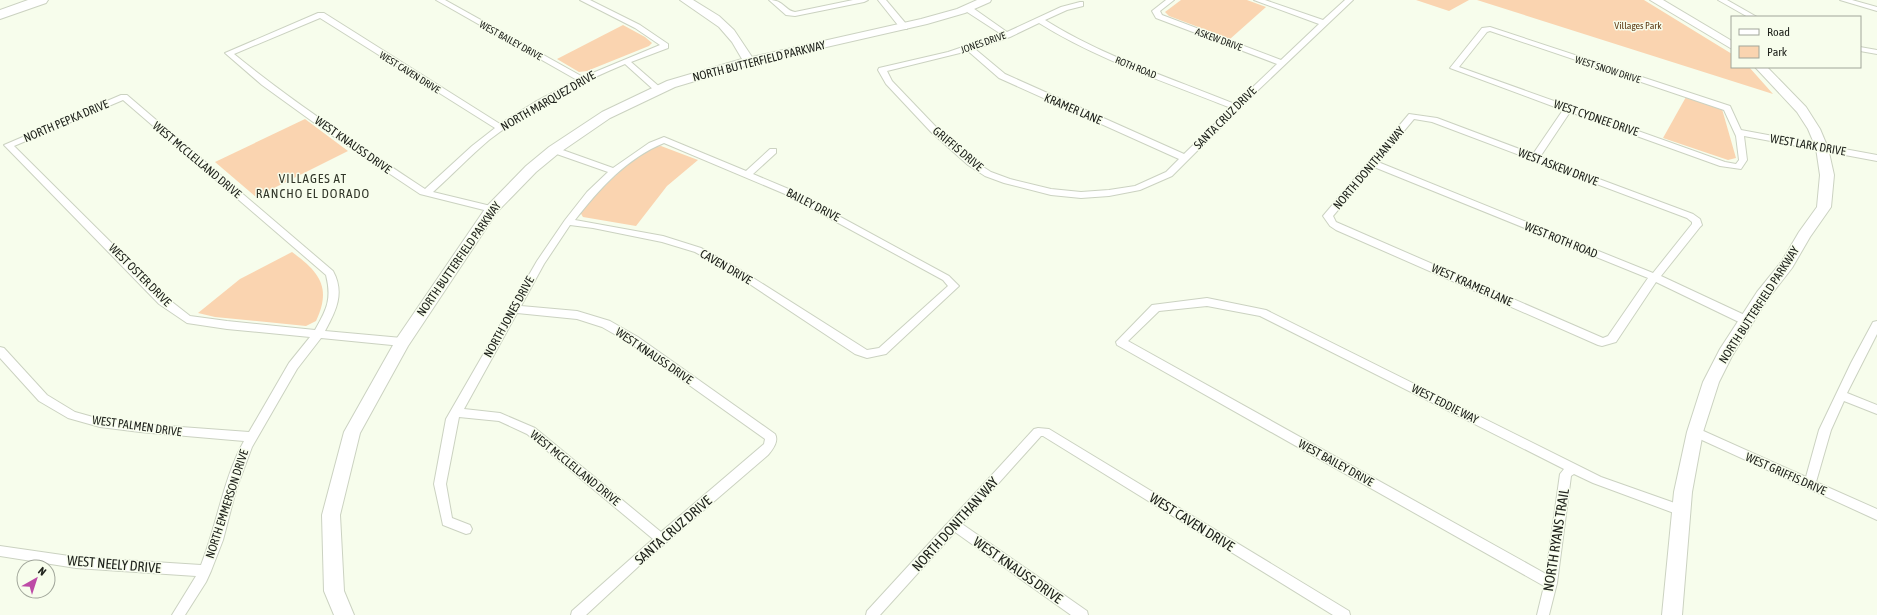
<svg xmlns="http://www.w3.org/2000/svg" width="1877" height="615" font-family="'Asap Condensed',sans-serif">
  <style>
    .green { fill: #fad4b0 }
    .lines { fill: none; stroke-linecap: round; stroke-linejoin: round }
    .street-casing { stroke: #cbd2c1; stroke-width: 2 }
    .secondary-casing { stroke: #cbd2c1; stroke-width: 2 }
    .highway-casing { stroke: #cbd2c1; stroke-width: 2 }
    .street { fill: #fff; fill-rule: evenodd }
    .secondary { fill: #fff; fill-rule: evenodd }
    .highway { fill: #fff; fill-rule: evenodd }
    .labels { text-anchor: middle; stroke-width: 3; stroke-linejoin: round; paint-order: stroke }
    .far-park-label { font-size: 10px; fill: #5d3a14; stroke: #f7fdec }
    .far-street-label { font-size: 10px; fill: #21241e; stroke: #f7fdec }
    .street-label { font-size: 12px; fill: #21241e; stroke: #f7fdec }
    .neighbourhood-label { font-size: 13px; letter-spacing: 1px; fill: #313629; stroke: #f7fdec }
    .near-street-label { font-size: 14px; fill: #21241e; stroke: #f7fdec }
  </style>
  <rect width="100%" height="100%" fill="#f7fdec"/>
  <!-- green -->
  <g class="green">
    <path d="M1181,0H1247L1266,7L1230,39L1169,16L1165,12Z"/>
    <path d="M1416,0H1469L1449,11Z"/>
    <path d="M1477,0H1644L1732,54V67H1749L1773,94Z"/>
    <path d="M623,25L645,37L652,43L649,46L587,71L579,72L557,59Z"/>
    <path d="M1686,97L1722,109L1736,158L1728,160L1663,138Z"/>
    <path d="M305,119L348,151L256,197L215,162Z"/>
    <path d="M661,146L698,160L667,186L636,226L583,217L580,212C594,197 640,147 661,146Z"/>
    <path d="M292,252C319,272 332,287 316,321L306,326L215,317L198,313L240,279Z"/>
  </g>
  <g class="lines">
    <!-- street casing -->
    <g class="street-casing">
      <g id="street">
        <path d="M436,0H445L583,77L660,45L635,28L580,0H590L640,25L668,44V48L631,62L662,89L658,91H655L625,64C577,84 530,108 489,140C470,156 452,175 433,192L495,207L497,209L495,211L492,212L420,194L327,132L262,85L225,53L318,13H324L500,124L535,102L577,80ZM320,18L495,128L472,146L425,189C360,146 294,103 234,54Z"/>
        <path d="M769,0C784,0 784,10 795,12L853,0H868L864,2L795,16L786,15Z"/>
        <path d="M878,0H886L907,25V29H901Z"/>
        <path d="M1166,0H1174L1160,11L1162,15L1281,60L1319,24L1254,0H1265L1323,20L1345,0H1353L1254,94L1172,176L1140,190L1109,196L1081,198L1051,195L1004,183L985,176L968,165L931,132L886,84L878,70L879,68L948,52L1001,34L964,10V6H970L1007,32L1061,7L1080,2H1083V6L1067,10L1045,20C1104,57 1171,78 1235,104L1277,64L1156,18L1152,11ZM1039,23C1098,60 1166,82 1231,108L1184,154L1005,74L975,49L1010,37ZM968,51L999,78L1179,159L1166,172L1135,186L1109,190L1081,192L1051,189L1010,179L991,172L974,161L937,128L892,81L887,71Z"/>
        <path d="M1718,0H1727L1757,17H1748Z"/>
        <path d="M1840,0H1852L1877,7V11Z"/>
        <path d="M1490,27L1730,106L1741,130L1877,155V161L1744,136L1747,160L1741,169L1720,166L1570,112L1540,157L1693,214L1700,219L1702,225L1700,227L1661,276L1751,318L1752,321L1747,325L1743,324L1656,282L1616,342L1602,346L1598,345L1336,230L1330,226L1323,216L1409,114L1437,118L1533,154L1563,110L1450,68L1482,28ZM1490,31L1724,110L1736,136L1739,160L1736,164L1725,162L1459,67L1487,32ZM1414,119L1432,122L1687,218L1692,222V224L1653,273L1378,162ZM1374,167L1648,278L1608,336L1603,338L1336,222L1333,216Z"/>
        <path d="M1860,47L1877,50V54L1860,51Z"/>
        <path d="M121,95H127L333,271C345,293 336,311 325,331L402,338L406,339L407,342L406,345L402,346L321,338L297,369L252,447L236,490L223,540L211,571L206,582L185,615H172L196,576L76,568L0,556V546L76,557L201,565C217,525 223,479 244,441L140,432L100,427L68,418L39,401L0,358V347L4,348L47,395L75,412L100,419L140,424L249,432L289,363L310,337L227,329L187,323L159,304L4,145ZM123,100L326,275C332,299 327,309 315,330L227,321L190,316L167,298L14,146Z"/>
        <path d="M664,137L746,171L770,149H776V153L753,174L791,190L949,276L959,286L886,354L867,358L855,354L733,273L695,252L662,242L593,228L570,225L544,264L521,306L577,311L610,321L638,337L775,434C779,441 773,449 768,455L640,565L586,615H571L572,611L653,539L527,434L499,421L459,417L446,484L452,518L470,525L472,529L470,533L466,534L443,525L434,484L446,419L537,261L565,220L587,192L608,172L551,152V148H557L613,168L649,143ZM664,143L785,194L943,280L948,286L879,348L867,350L739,269L701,248L663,236L575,220C599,189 627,158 664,143ZM517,313L577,319L602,327L630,343L765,439L764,444L661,532L535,428L500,413L464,409Z"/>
        <path d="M1207,298L1266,310L1601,477L1686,507L1688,511L1686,515L1682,516L1593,483L1574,474L1571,476L1557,583L1549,615H1537L1544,586L1117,345L1116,342L1152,305ZM1207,306L1260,316L1564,469L1560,474L1546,574L1128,341L1159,311Z"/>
        <path d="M1877,321V334L1847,393L1877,405V414L1844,401L1831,430L1816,482L1877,509V520L1691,435L1689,432L1691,429L1695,428L1699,429L1806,477L1819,430L1851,363L1873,322Z"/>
        <path d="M1038,428L1049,429L1349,611L1350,615H1333L1043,436H1041L962,524L1087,611L1088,615H1071L955,532L880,615H866L867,611L1034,429Z"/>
      </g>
    </g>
    <!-- secondary casing -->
    <g class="secondary-casing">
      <g id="secondary">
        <path d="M680,0H693L719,16L734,30L752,57L921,19L957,9L977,0H991L990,2L965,13L927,24L752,64L675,87L610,118L559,153L536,172L497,212L408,346L360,433L340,515L344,591L354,615H334L324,591L322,515L344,432L397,338L487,206L526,166L549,147L602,112L667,81L742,59L732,42L719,27Z"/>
        <path d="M1650,0H1663L1732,41V49Z"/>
        <path d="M1755,67H1767L1806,107L1820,129L1828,148L1834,175L1831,207L1810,237L1792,268L1767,300L1732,356L1719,382L1703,432L1692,492L1682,615H1662L1674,492L1687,432L1703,382L1720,349L1757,292L1782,261L1799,232L1817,207L1820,175L1816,148L1808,129L1797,112Z"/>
      </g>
    </g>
    <!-- highway casing -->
    <g class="highway-casing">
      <path id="highway" d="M28,0H48L46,3L0,19V10Z"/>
    </g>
    <!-- street -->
    <use href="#street" class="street"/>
    <!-- secondary -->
    <use href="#secondary" class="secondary"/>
    <!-- highway -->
    <use href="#highway" class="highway"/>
  </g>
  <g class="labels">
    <!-- far-park labels -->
    <g class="far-park-label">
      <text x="1638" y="29">Villages Park</text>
    </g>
    <!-- far-street labels -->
    <g class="far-street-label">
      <text transform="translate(1219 39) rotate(20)" y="4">ASKEW DRIVE</text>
      <text transform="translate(511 40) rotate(29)" y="4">WEST BAILEY DRIVE</text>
      <text transform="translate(983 42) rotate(-19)" y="4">JONES DRIVE</text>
      <text transform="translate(1136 67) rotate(22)" y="4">ROTH ROAD</text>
      <text transform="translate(1608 69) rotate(18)" y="4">WEST SNOW DRIVE</text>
      <text transform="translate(410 72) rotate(32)" y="4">WEST CAVEN DRIVE</text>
    </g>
    <!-- street labels -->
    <g class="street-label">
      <text transform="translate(759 61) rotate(-14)" y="4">NORTH BUTTERFIELD PARKWAY</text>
      <text transform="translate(548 101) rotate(-30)" y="4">NORTH MARQUEZ DRIVE</text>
      <text transform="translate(1073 109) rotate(23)" y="4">KRAMER LANE</text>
      <text transform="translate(1225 118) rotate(-45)" y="4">SANTA CRUZ DRIVE</text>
      <text transform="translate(1596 118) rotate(19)" y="4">WEST CYDNEE DRIVE</text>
      <text transform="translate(66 121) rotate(-23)" y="4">NORTH PEPKA DRIVE</text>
      <text transform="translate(353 145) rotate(35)" y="4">WEST KNAUSS DRIVE</text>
      <text transform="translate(1808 145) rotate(10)" y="4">WEST LARK DRIVE</text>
      <text transform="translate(958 149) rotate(40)" y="4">GRIFFIS DRIVE</text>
      <text transform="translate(197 160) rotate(40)" y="4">WEST MCCLELLAND DRIVE</text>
      <text transform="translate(1558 167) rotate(21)" y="4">WEST ASKEW DRIVE</text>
      <text transform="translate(1369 168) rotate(-50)" y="4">NORTH DONITHAN WAY</text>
      <text transform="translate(813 205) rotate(27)" y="4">BAILEY DRIVE</text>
      <text transform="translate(1561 240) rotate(22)" y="4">WEST ROTH ROAD</text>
      <text transform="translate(459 259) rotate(-55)" y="4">NORTH BUTTERFIELD PARKWAY</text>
      <text transform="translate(726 267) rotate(30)" y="4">CAVEN DRIVE</text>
      <text transform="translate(140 275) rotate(45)" y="4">WEST OSTER DRIVE</text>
      <text transform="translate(1472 285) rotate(24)" y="4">WEST KRAMER LANE</text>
      <text transform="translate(1759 305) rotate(-57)" y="4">NORTH BUTTERFIELD PARKWAY</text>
      <text transform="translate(509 317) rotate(-61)" y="4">NORTH JONES DRIVE</text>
      <text transform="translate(654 356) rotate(34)" y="4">WEST KNAUSS DRIVE</text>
      <text transform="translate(1445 404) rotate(27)" y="4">WEST EDDIE WAY</text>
      <text transform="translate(137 426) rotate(8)" y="4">WEST PALMEN DRIVE</text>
      <text transform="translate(1336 463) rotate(29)" y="4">WEST BAILEY DRIVE</text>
      <text transform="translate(575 468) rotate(39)" y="4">WEST MCCLELLAND DRIVE</text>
      <text transform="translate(1786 474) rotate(24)" y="4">WEST GRIFFIS DRIVE</text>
      <text transform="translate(227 504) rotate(-72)" y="4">NORTH EMMERSON DRIVE</text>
    </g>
    <!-- neighbourhood labels -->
    <g class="neighbourhood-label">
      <text x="313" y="183">VILLAGES AT<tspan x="313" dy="15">RANCHO EL DORADO</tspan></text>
    </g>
    <!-- near-street labels -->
    <g class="near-street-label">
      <text transform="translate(1192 522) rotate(32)" y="5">WEST CAVEN DRIVE</text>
      <text transform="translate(955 524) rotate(-48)" y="5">NORTH DONITHAN WAY</text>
      <text transform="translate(673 530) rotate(-41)" y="5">SANTA CRUZ DRIVE</text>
      <text transform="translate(1556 540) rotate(-81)" y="5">NORTH RYANS TRAIL</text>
      <text transform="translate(114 564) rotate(5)" y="5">WEST NEELY DRIVE</text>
      <text transform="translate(1018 570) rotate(35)" y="5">WEST KNAUSS DRIVE</text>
    </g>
  </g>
  <!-- legend -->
  <rect x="1731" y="16" width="130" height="52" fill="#f7fdec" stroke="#a1a69a"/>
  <rect x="1739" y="29" width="20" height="6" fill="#ffffff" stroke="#a1a69a"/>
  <text x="1767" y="36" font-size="12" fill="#21241e">Road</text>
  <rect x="1739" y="46" width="20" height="12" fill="#fad4b0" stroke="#a1a69a"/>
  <text x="1767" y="56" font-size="12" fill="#21241e">Park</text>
  <!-- north arrow -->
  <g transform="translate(36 579) rotate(39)"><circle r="19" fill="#f7fdec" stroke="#a1a69a"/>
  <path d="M0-3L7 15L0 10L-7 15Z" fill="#bd4ba6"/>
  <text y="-6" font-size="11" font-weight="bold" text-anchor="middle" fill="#21241e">N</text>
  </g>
</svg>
